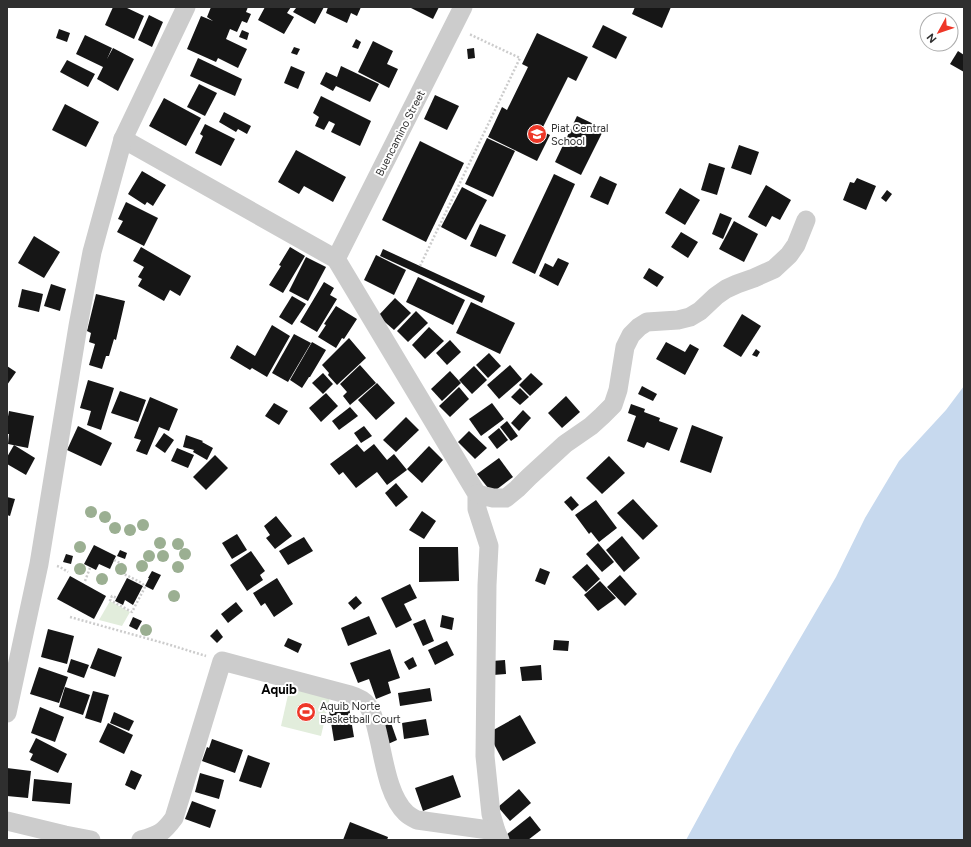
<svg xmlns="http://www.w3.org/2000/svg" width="971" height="847" font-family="Figtree,sans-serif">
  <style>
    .green { fill: #e2eddc }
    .water { fill: #c7d9ee }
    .building { fill: #161616 }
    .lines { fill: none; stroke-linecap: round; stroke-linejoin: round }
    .path { stroke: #ccc; stroke-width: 2.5; stroke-dasharray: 2 2; stroke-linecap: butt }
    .minor { stroke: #ccc; stroke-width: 19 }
    .tree { fill: #9baf92 }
    .labels { text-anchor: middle; stroke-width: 4; stroke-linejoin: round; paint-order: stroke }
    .poi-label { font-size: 11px; fill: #2f2f2f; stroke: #fff; text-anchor: start }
    .street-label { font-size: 11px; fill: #2f2f2f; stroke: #fff }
    .quarter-label { font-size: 13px; font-weight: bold; fill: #000; stroke: #fff }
  </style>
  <rect width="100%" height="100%" fill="#fff"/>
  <!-- green -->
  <g class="green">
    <path d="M110,601L130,612L122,626L99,620Z"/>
    <path d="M290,686L330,697L321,736L281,726Z"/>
  </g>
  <!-- water -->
  <path class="water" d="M964,386V840H686L736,748L836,577L865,518L899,461L946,410Z"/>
  <!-- building -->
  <g class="building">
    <path d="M113,7H125L144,16L134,39L105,25Z"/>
    <path d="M211,7H248L246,12L251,14L247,23L242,21L237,32L230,29L226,39L247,49L238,68L218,58L216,62L187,49L201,16L213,21L207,17Z"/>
    <path d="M265,7H291L287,13L294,17L284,34L258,20Z"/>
    <path d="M294,7H324L315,24L293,12L296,8Z"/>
    <path d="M328,7H361L357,16L351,13L347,23L326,13Z"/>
    <path d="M409,7H439L433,19Z"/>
    <path d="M635,7H671L662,28L632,14Z"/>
    <path d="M149,15L163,22L152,47L138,40Z"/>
    <path d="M603,25L627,37L616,59L592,47Z"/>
    <path d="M59,29L70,33L67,42L56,38Z"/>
    <path d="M242,30L249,33L247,40L239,37Z"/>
    <path d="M537,33L588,57L576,81L568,77L541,131L550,135L537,161L488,137L502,107L507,110L528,67L522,64Z"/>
    <path d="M85,35L112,48L107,59L113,48L134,59L118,91L97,79L103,67L76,54Z"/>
    <path d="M356,39L361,42L358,49L352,47Z"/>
    <path d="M373,41L393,51L387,64L398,69L389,88L358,72Z"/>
    <path d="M294,47L300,49L297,55L291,53Z"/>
    <path d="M474,48L475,58L468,59L467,49Z"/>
    <path d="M958,51L964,55V72L950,64Z"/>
    <path d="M198,58L242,79L235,96L190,76Z"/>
    <path d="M67,60L95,74L88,87L60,72Z"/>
    <path d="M291,66L305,72L298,89L284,83Z"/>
    <path d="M341,66L379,84L370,102L336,86L333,91L320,84L326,72L337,77Z"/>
    <path d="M199,84L217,93L205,116L187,107Z"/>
    <path d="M435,95L459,106L447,130L424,119Z"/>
    <path d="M321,96L371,121L360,146L331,132L335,124L329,121L324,130L315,126L319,117L313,113Z"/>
    <path d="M164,98L201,118L186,146L149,126Z"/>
    <path d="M65,104L99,122L86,147L52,130Z"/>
    <path d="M224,112L251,126L247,134L238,129L236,132L219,122Z"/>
    <path d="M577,116L604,129L581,175L555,162Z"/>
    <path d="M205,124L235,139L221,166L195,153L203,136L200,134Z"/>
    <path d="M487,138L515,151L493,197L465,184Z"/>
    <path d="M420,141L464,163L426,242L382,220Z"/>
    <path d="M739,145L759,152L751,175L731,168Z"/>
    <path d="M296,150L346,177L333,202L304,186L299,194L278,182Z"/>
    <path d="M709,163L725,168L717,195L701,190Z"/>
    <path d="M142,171L166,185L153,206L147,202L145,205L128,194Z"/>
    <path d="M554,174L575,184L535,274L512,263Z"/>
    <path d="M600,176L617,184L608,205L590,197Z"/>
    <path d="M857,178L876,186L866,210L843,200L850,182L854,183Z"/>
    <path d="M766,185L791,200L780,220L772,216L766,227L748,217Z"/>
    <path d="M462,187L487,200L466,240L441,227Z"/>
    <path d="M680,188L700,200L685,225L665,213Z"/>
    <path d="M887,190L892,194L886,202L881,198Z"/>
    <path d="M126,202L158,218L144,246L117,232L123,221L118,219Z"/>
    <path d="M720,213L732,218L723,239L712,234Z"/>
    <path d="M734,221L758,234L744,262L719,249Z"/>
    <path d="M480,224L506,235L496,257L470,246Z"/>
    <path d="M681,232L698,242L688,258L671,247Z"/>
    <path d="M34,236L60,252L44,278L18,263Z"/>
    <path d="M141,247L191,276L180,296L170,290L164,301L138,286L142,279L138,277L144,267L133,261Z"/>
    <path d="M290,247L305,256L283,293L269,285L281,266L279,265Z"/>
    <path d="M383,249L485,296L482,303L380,256Z"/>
    <path d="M376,255L406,270L394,295L364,280Z"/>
    <path d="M306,257L326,267L308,301L289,291Z"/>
    <path d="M558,258L569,263L558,286L539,276L545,263L553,267Z"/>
    <path d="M649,268L664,277L657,287L643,278Z"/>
    <path d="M418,277L465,300L453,325L406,302Z"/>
    <path d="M324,282L334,288L330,295L337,299L317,332L300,322Z"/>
    <path d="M51,284L66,289L60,311L44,306Z"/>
    <path d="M22,289L43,294L39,312L18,307Z"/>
    <path d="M96,294L125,301L116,340L114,339L109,356H106L102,369L89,365L95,344L89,342L91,333L87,331Z"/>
    <path d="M292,296L306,304L292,325L279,317Z"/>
    <path d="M395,298L411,313L394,330L378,316Z"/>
    <path d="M471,302L515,323L500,354L456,333Z"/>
    <path d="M336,306L357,319L344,339L342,338L336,348L318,337L326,325L324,324Z"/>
    <path d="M416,311L428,323L408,342L397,331Z"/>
    <path d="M742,314L761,326L741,357L723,346Z"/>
    <path d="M272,325L290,336L267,377L252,368L250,370L230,358L237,345L255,356Z"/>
    <path d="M429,327L444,341L425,359L412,345Z"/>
    <path d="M294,334L311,343L288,382L272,373Z"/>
    <path d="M349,338L366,358L337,385L328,375L329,373L322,365Z"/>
    <path d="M450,340L461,352L447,365L436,353Z"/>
    <path d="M312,342L326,350L310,377H309L302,388L290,380Z"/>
    <path d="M666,342L685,352L690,344L699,349L685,375L656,359Z"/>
    <path d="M756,349L760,352L757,357L752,355Z"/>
    <path d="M489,353L501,366L488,378L476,365Z"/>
    <path d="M360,365L376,383L350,405L343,396L347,392L340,384Z"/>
    <path d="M510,365L522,379L499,399L487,385Z"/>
    <path d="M7,366L16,372L7,385Z"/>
    <path d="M474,366L487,380L472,394L459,380Z"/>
    <path d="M450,371L461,383L442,401L431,389Z"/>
    <path d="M323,373L333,384L323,394L312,383Z"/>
    <path d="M531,373L543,384L530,396L519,385Z"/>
    <path d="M88,380L114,388L101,430L87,425L91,411L80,408Z"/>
    <path d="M377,383L395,403L376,420L358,400Z"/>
    <path d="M642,386L657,394L653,401L638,394Z"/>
    <path d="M459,387L469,399L450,417L439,406Z"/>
    <path d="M520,388L529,397L520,405L511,397Z"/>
    <path d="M120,391L146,400L138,422L111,413Z"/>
    <path d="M326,393L338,406L321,422L309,408Z"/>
    <path d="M566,396L580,412L562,428L548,413Z"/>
    <path d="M150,397L178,409L169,431L159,427L147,455L136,451L141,440L134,438Z"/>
    <path d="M274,403L288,411L279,425L265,416Z"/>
    <path d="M492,403L504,419L481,436L469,419Z"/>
    <path d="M631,404L645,409L644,412L660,418L659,421L678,428L669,451L647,442L644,448L627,441L636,416L628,413Z"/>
    <path d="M350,407L358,416L339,430L332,421Z"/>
    <path d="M523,410L531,418L519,431L511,423Z"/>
    <path d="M9,411L34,416L28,448L8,444L9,434H7V422Z"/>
    <path d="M406,417L419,430L396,452L383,440Z"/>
    <path d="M507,421L518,436L511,441L500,427Z"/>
    <path d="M692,425L723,437L711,473L680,462Z"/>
    <path d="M78,426L112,443L101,466L67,450Z"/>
    <path d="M364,426L372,436L361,443L354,433Z"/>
    <path d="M499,428L508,440L497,449L488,437Z"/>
    <path d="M469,431L487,448L475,459L458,442Z"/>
    <path d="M164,433L174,440L165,453L155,446Z"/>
    <path d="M186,435L203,441L202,442L213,448L207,460L193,452L194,450L183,447Z"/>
    <path d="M357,444L364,452L374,444L387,460L394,454L407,470L387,485L377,472L356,488L343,472L339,475L330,464Z"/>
    <path d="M14,445L35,458L26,475L7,464V457Z"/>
    <path d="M429,446L443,460L422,483L407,469Z"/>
    <path d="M177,448L194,455L188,468L171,461Z"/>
    <path d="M215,455L228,468L206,490L193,477Z"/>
    <path d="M609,456L625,473L602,494L586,478Z"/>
    <path d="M499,458L513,477L492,493L477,474Z"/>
    <path d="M396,483L408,497L396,507L385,493Z"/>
    <path d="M571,496L579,505L572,511L564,502Z"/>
    <path d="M7,497L15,499L10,516L7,515Z"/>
    <path d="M633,499L658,526L643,540L617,513Z"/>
    <path d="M596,500L617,528L599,542L591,532L589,534L575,515Z"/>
    <path d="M422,511L436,521L424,539L409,530Z"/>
    <path d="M276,516L292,536L275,549L266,538L270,535L264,526Z"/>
    <path d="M237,534L247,550L232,559L222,543Z"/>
    <path d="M622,536L640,558L624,572L606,550Z"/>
    <path d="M304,537L313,551L288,565L279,551Z"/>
    <path d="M598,543L614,562L602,572L586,554Z"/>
    <path d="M94,545L116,556L110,569L99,564L96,570L84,564Z"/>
    <path d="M419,547H458L459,581L419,582Z"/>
    <path d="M120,550L127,553L125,559L117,556Z"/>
    <path d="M251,551L265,571L260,575L263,580L247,591L230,565Z"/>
    <path d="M66,554L73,556L71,564L63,562Z"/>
    <path d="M587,564L600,579L586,592L572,577Z"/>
    <path d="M540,568L550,572L545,585L535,581Z"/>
    <path d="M152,571L161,575L153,590L145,586L149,578H148Z"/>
    <path d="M620,575L637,594L625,606L607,587Z"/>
    <path d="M70,576L106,596L94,619L57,599Z"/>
    <path d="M127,578L143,586L133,605L125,600L123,605L115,601Z"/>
    <path d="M277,578L293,604L274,617L265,603L261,606L253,593Z"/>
    <path d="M600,581L616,598L598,611L584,595Z"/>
    <path d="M410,584L417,598L404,604L412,620L396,628L381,598Z"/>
    <path d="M356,596L362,603L354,610L348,603Z"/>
    <path d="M236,602L243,611L228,623L221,614Z"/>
    <path d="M442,615L454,618L452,630L440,627Z"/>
    <path d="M369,616L377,634L348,646L341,628Z"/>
    <path d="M133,617L142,621L137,630L129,626Z"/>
    <path d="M425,619L434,641L423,646L413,624Z"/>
    <path d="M48,629L74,636L67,664L41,657Z"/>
    <path d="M217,629L223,637L217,643L210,636Z"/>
    <path d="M288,638L302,644L298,653L284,646Z"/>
    <path d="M554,640L569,641L568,651L553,650Z"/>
    <path d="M447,641L454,655L435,665L428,650Z"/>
    <path d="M98,648L122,657L115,677L90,668Z"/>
    <path d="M390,649L400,678L388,682L391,693L376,699L369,679L358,683L350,663Z"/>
    <path d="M413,657L417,666L409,670L404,662Z"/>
    <path d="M71,659L89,665L84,678L67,672Z"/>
    <path d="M505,660L506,674L493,675L492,661Z"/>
    <path d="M541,665L542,680L522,681L520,667Z"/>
    <path d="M39,667L68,677L59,703L30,694Z"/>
    <path d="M65,687L90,695L83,715L59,707Z"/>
    <path d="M430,688L432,701L400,706L398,693Z"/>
    <path d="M93,691L109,695L101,723L85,718Z"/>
    <path d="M40,707L64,717L55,742L31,733Z"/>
    <path d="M349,707L354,737L334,741L329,710Z"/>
    <path d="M114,712L134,721L129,731L110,723Z"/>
    <path d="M520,715L536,743L503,761L488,733Z"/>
    <path d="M426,719L429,735L404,739L402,723Z"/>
    <path d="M108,723L133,735L124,754L99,742Z"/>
    <path d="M391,723L397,740L388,744L381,727Z"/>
    <path d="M36,738L67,754L58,773L30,760L33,754L29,752Z"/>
    <path d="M212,739L243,750L235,773L202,761L207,747L209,748Z"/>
    <path d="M248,755L270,763L261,788L239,781Z"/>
    <path d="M7,768L31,771L28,798L7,796Z"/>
    <path d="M131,770L142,775L135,790L125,785Z"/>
    <path d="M200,773L224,780L219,799L195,792Z"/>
    <path d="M453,775L461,797L423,811L415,788Z"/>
    <path d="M34,779L72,783L70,804L32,801Z"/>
    <path d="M519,789L531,803L510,821L498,807Z"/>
    <path d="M192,801L216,810L210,828L185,819Z"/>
    <path d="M530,816L541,830L528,840H510L506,835Z"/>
    <path d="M350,822L388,837L387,840H343Z"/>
  </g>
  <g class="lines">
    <!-- path -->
    <g class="path">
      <path d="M420,266L520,58L469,34"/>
      <path d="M114,560L122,564L124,574L142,583L145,587L132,612L110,600L112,596L117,598"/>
      <path d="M57,566L60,567L68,572"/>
      <path d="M85,581L90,568"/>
      <path d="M70,617L167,644L206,656"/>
    </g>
    <!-- minor -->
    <g class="minor">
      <path d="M123,139L336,259L477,494V509L489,546L487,585L485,756L491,814L496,831L500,840"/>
      <path d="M336,259L463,7"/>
      <path d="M477,494L493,498H506L517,489L529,477L565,444L591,426L602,416L613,405L618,390L625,347L631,335L639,327L647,322L678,320L690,317L700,311L716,296L726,289L737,284L754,278L774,269L789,255L796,245L806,220"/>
      <path d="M7,713L39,564L78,326L92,252L123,139L186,7"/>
      <path d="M7,821L65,835L91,840"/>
      <path d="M141,840C159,835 163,833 174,818L222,661L350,695C357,697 364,700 368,706C374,715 376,726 378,735C384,759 388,796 406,813C409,816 413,818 417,820L496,831"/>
    </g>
  </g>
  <!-- trees -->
  <g class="tree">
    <circle cx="91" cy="512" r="6"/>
    <circle cx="105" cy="517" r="6"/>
    <circle cx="143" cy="525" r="6"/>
    <circle cx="115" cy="528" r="6"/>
    <circle cx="130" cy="530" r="6"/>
    <circle cx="160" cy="543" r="6"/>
    <circle cx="178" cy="544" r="6"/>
    <circle cx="80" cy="547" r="6"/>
    <circle cx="185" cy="554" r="6"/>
    <circle cx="149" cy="556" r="6"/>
    <circle cx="163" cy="556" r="6"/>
    <circle cx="142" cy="566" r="6"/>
    <circle cx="178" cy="567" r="6"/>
    <circle cx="80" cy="569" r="6"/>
    <circle cx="121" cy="569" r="6"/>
    <circle cx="102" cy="579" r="6"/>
    <circle cx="174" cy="596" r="6"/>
    <circle cx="146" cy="630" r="6"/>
  </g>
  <!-- icons -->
  <defs>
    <g id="school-disc" transform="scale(1)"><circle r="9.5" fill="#ee3728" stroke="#fff"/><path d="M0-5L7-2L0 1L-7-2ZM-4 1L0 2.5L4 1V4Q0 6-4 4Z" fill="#fff"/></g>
    <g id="stadium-disc" transform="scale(1)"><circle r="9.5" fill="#ee3728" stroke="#fff"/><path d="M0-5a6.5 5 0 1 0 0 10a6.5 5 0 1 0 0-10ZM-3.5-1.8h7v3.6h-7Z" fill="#fff"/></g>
  </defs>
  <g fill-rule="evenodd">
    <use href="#school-disc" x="537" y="134"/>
    <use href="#stadium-disc" x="306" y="712"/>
  </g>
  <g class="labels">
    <!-- poi labels -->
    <g class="poi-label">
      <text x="551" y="132">Piat Central<tspan x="551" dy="13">School</tspan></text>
      <text x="320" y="710">Aquib Norte<tspan x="320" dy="13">Basketball Court</tspan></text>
    </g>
    <!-- street labels -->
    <g class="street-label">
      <text transform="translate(400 133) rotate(-63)" y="4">Buencamino Street</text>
    </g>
    <!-- quarter labels -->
    <g class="quarter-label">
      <text x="279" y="694">Aquib</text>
    </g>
  </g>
  <!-- border -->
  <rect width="971" height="847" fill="none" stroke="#2f2f2f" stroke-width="16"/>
  <!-- north arrow -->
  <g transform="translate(939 32) rotate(230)"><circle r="19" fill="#ffffff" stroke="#acacac"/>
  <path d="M0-3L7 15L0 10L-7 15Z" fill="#ee3728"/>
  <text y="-6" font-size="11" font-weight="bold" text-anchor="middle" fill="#2f2f2f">N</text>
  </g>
</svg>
